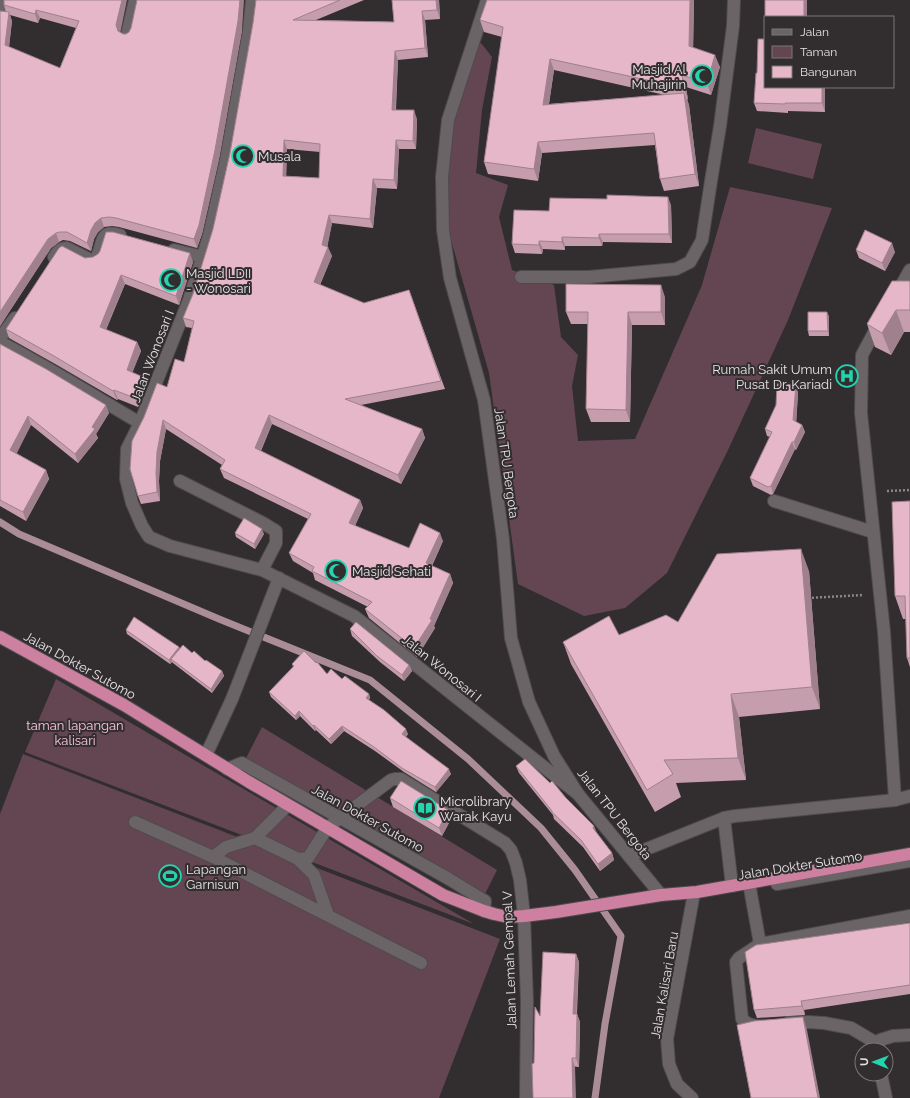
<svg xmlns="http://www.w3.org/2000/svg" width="910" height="1098" font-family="Raleway,sans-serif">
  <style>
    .green { fill: #634652 }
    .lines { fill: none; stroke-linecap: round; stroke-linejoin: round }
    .stream { stroke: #ab8d98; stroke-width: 7 }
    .minor-casing { stroke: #4f4b4c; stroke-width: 14 }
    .highway-casing { stroke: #4f4b4c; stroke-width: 14 }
    .path { stroke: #8b8688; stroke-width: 2.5; stroke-dasharray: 2 2; stroke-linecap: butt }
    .minor { stroke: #6b6467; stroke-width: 12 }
    .highway { stroke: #cd80a0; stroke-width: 12 }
    .wall { fill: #c59dad; fill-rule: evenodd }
    .shaded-wall { fill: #a0808d }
    .building { fill: #e5b7c9; stroke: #a0808d; fill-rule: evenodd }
    .labels { text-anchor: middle; stroke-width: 4; stroke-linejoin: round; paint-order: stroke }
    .poi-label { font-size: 13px; fill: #e7e3e4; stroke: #322d2f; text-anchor: start }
    .street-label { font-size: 13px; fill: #e7e3e4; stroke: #322d2f }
    .park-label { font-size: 13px; fill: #fac2d8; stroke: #322d2f }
  </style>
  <rect width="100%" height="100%" fill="#322d2f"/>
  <!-- green -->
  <g class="green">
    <path d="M481,43L492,57L482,110L476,173L508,185L499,217L512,270L554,285L561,337L578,355L572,386L578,441L635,439L702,285L730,187L832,208L788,320L728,450L667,573L625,608L584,616L518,584L489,373L449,233L446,119L467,49Z"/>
    <path d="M756,128L822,144L813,179L748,163Z"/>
    <path d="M56,679L474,924L25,752Z"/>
    <path d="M262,727L497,870L480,904L241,768Z"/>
    <path d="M23,754L500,939L439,1098H0V814Z"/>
  </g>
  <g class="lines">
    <!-- stream -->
    <path class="stream" d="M0,522L19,534L219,619L370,680L468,759L541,828L575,870L621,936L605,1024L595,1098"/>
    <!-- minor casing -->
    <g class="minor-casing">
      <g id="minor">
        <path d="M252,0L249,31L226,160L209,236L189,300L140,423L127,449L126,479L132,503L142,526L149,537L170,546L262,570L354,616L578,794"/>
        <path d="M487,0L448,120L442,177L443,230L450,278L484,400L503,539L511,638L529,702L554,756L578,794L661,895"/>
        <path d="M0,11L1,0"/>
        <path d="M127,35L135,0"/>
        <path d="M174,250L203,257"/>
        <path d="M54,257C57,252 60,248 67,248L91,260L95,259C105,248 96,228 120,235"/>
        <path d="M521,277H589L676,269L690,262L702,240L711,181L720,126L733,26L734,0"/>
        <path d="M896,295L910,270"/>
        <path d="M879,323L862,355L861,413L884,632L895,800"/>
        <path d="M0,338L15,318"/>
        <path d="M0,342C48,367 94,396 140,423"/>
        <path d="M180,481L263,523L276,531V543L262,570"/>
        <path d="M774,501L873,532"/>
        <path d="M206,755L232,699L279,578"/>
        <path d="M227,769L242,763L449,879L485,901L484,911"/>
        <path d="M724,818L732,886"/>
        <path d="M135,822L213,857L226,847L255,838L288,805"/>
        <path d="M255,838L298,859L308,858L328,827L391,780L395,779H401L505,843L511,850L516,863L520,880L524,916L527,1002L526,1098"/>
        <path d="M629,856L724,818L735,816L895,800L910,796"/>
        <path d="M213,857L421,963"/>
        <path d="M298,859L314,875L328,915"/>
        <path d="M749,883L760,944L910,916"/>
        <path d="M777,884L910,861"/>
        <path d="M760,944L739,958L736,962L742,1019C748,1025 753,1026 762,1026"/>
        <path d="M788,1023L808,1022L824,1023L851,1028L878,1044"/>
        <path d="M877,1050L880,1040L893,1036L910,1035"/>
        <path d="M881,1074L886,1098"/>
        <path d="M692,1098L677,1084L669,1064L667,1039L694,893"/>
      </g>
    </g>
    <!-- highway casing -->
    <g class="highway-casing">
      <path id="highway" d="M0,637L124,705L249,782L443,895L484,911L494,914L508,917L524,916L556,912L661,895L697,892L910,854"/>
    </g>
    <!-- path -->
    <g class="path">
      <path d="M887,491L910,490"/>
      <path d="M808,598L863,595"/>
    </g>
    <!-- minor -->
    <use href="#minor" class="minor"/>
    <!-- highway -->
    <use href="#highway" class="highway"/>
  </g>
  <!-- wall -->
  <g class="wall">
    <path d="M4,0L120,32L123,34L242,30L219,159L202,234L197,248L119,227L112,226L104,227L98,232L94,239L91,251L70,241L63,240L59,242L51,248L0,326V11L6,12L4,5ZM10,15L38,23L40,18L76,28L60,68L9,47L12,21Z"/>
    <path d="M256,0H364L316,20L394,22L392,0H439L440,19L425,20L428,57L398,60L396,110L417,119L416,149H399L397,189L377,188L373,228L332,223L327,247L332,256L320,285L364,303L409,290L445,389L361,405L422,429L425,438L401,484L272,424L261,451L360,500L363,508L355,526L409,548L443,541L432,566L450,574L453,583L434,626L435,628L417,657L369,618L365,609L368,607L315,580L313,573L293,561L289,553L308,519L224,478L220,469L222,465L166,429L160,461L159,481L160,501L141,504L138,496L167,387L184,362L192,328L186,327L183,318L193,294L213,229L230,153L253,23ZM287,149L320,152L319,178L286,176Z"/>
    <path d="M487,0H694L693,48L720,67L711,95L686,87L688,100L687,99L689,105L699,186L664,191L660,179L655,145L542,153L538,181L488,174L484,162L502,37L484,32L480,20ZM554,70L665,95L549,104Z"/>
    <path d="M757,73L765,87H825V112L788,111V113L757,111L754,103Z"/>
    <path d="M671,205L672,243L603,242L602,246H565V250L543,249L542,254L515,253L512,244L549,211Z"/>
    <path d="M856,250L895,252L885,271L859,258Z"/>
    <path d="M100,251L193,262L179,305L125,284L106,330L137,342L141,351L132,372L147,386L138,407L118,399L117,400L57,365L9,338L6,329L85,258L93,257L98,254Z"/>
    <path d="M910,281V332H904L891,355L875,347L867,324Z"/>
    <path d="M665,297V325H632L630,422H591L586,409L588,324H571L566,312Z"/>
    <path d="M829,316V336H809L808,331Z"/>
    <path d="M0,344L109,413L96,434L98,438L78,463L31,425L16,453L46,470L49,479L26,521L0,506Z"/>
    <path d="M796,385L798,393L796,422L802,425L805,432L796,450L795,449L773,494L771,495L753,486L750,478L770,437L767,436L765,429Z"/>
    <path d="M910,501V667L907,658L906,619H903L895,596Z"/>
    <path d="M235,533L264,534L255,549L236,537Z"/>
    <path d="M809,571L820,709L739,717L746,780L676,783L681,797L655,812L571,664L563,642L619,635L678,622Z"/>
    <path d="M350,629L409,665L412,671L404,681L380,662L352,636Z"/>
    <path d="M126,630L179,647L180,649L192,653L222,671L224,676L212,693L173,663L172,662L170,664L127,634Z"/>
    <path d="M292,664L327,674L342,679L369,694L370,698L369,700L408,734L406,737L451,774L436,792L404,772L375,751L344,731L331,744L316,730L315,731L300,716L296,720L271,697L269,692L293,667Z"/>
    <path d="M516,766L566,798L597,833L612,853L614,860L600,871L583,847L554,819L553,815L519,773Z"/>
    <path d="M390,798L448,810L451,819L442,836L393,807Z"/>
    <path d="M910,923V994L804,1010L805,1015L757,1018L754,1010Z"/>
    <path d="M576,954L579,962L577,1014L580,1022L579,1067L534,1063L540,1016Z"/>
  </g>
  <!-- shaded-wall -->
  <g class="shaded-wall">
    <path d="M122,0H127L120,34L117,28L116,25Z"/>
    <path d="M240,0H244L242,30L219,159L202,234L197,248L194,239Z"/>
    <path d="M436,0H439L440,19L437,10Z"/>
    <path d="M690,0H694L693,58L689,46Z"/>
    <rect x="804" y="0" width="3" height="17"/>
    <path d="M36,10L40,18L38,23L35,14Z"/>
    <path d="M422,11L425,20L428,57L425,48Z"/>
    <path d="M9,12L12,21L8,54L5,45Z"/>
    <path d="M395,51L398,60L395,118L392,110Z"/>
    <path d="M715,55L720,67L711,95L707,83Z"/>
    <path d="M550,59L554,70L547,116L543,105Z"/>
    <path d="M682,75L686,87L688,100L684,88Z"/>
    <path d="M822,87H825V112L822,103Z"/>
    <path d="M684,93L689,105L699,186L695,174Z"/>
    <path d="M414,110L417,119L416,149L413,141Z"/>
    <path d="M284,140L287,149L286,185L283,176Z"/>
    <path d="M396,140L399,149L397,189L394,180Z"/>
    <path d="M538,142L542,153L538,181L534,169Z"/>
    <path d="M373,179L377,188L373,228L370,219Z"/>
    <path d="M668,197L671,205L672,243L669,234Z"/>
    <path d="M329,215L332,223L326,254L322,245Z"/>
    <path d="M101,218L104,227L98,232L94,239L91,251L87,243L91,230L95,223Z"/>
    <path d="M56,233L59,242L51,248L0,326V312L48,239Z"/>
    <path d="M599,234L603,242L602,246L599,238Z"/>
    <path d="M562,237L565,246V250L562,242Z"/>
    <path d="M539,241L543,249L542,254L539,245Z"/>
    <path d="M892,243L895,252L885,271L882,263Z"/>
    <path d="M328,247L332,256L317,291L314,282Z"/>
    <path d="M190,253L193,262L179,305L176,296Z"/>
    <path d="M121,275L125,284L103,336L100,327Z"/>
    <path d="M661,285L665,297V325L661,312Z"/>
    <path d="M896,310L904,332L891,355L882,333Z"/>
    <path d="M628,312L632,325L630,422L626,410Z"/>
    <path d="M827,312L829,316V336L828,331Z"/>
    <path d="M137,342L141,351L130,379L127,370Z"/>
    <path d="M143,377L147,386L138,407L135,398Z"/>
    <path d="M796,385L798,393L796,428L793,420Z"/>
    <path d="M114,390L118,399L117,400L113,391Z"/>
    <path d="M106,405L109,413L96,434L98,438L78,463L75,454Z"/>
    <path d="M269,415L272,424L258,457L255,448Z"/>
    <path d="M28,416L31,425L14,459L10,450Z"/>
    <path d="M163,420L166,429L160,461L159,481L160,501L157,492L156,473L157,452Z"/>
    <path d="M802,425L805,432L796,450L794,442Z"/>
    <path d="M422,429L425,438L401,484L398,475Z"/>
    <path d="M792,442L795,449L773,494L771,486Z"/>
    <path d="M46,470L49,479L26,521L23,512Z"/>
    <path d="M360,500L363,508L352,532L349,523Z"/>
    <path d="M262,529L264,534L255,549L254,544Z"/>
    <path d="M440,533L443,541L429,572L426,563Z"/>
    <path d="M801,549L809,571L820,709L812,687Z"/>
    <path d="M450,574L453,583L434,626L435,628L417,657L414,648L430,619Z"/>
    <path d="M179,647L181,651L171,659L172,662L170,664L169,660Z"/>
    <path d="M409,665L412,671L404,681L402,675Z"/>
    <path d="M222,671L224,676L212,693L211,689Z"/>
    <path d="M369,694L370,698L367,702L366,698Z"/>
    <path d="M731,694L739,717L746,780L738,758Z"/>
    <path d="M299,711L300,716L296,720L295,716Z"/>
    <path d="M314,725L316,730L315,731L313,726Z"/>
    <path d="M342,726L344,731L331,744L329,739Z"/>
    <path d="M406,729L408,734L404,739L402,734Z"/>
    <path d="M449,769L451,774L436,792L435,787Z"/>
    <path d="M448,810L451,819L442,836L439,828Z"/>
    <path d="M594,826L597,833L593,828Z"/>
    <path d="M612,853L614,860L600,871L598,864Z"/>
    <path d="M576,954L579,962L576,1022L573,1014Z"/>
    <path d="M801,1001L804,1010L805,1015L802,1006Z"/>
    <path d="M577,1014L580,1022L579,1067L576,1058Z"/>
    <path d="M803,1017L807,1030L820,1098H818Z"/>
    <path d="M572,1058L575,1067L576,1098H573Z"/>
  </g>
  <!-- building -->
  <g class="building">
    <path d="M4,0H122L116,25L118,31L123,34H126L129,32L131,28L137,0H240L238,21L215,150L199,225L194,239L116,218L109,217L101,218L95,223L91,230L87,243L67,232H60L56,233L48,239L0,312V11L9,12L5,45L60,68L79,21L36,10L35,14L4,5Z"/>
    <path d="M256,0H340L293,20L394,22L392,0H436L437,10L422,11L425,48L395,51L392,110H414L413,141L396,140L394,180L373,179L370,219L329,215L322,245L328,247L314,282L364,303L409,290L441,381L345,399L422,429L398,475L269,415L255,448L360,500L349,523L409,548L420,523L440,533L426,563L450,574L430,619L432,620L414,648L365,609L372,602L312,571L314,567L289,553L311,514L220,469L225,460L163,420L157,452L156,473L157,492L138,496L130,469L132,441L144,417L157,383L167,387L175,359L184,362L194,321L183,318L193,294L213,229L230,153L253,23ZM284,140L320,144L319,178L283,176Z"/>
    <path d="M487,0H690L689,46L715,55L707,83L682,75L684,88L550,59L543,105L684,93L695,174L660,179L654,133L538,142L534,169L484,162L503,27L480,20Z"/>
    <rect x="765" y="0" width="39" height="17"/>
    <path d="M758,39H765V87H822V103H785V104L754,103L756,73H757Z"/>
    <path d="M607,195L668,197L669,234H599V238L562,237V242L539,241V245L512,244L514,210L549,211L550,198L607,199Z"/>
    <path d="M865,230L892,243L882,263L856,250Z"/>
    <path d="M106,232H113L190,253L176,296L121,275L100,327L137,342L127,370L143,377L135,398L114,390L113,391L54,356L6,329L59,248L62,246L85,258L93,257L98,254L100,251Z"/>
    <path d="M892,281H910V310H896L882,333L867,324Z"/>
    <path d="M566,284L661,285V312H628L626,410L586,409L588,312H566Z"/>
    <path d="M808,312H827L828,331H808Z"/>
    <path d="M0,344L46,369L106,405L92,427L95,429L75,454L28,416L10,450L46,470L23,512L0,500Z"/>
    <path d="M777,384L796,385L793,420L802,425L794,442H792L771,486L768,487L750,478L772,432L765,429L776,405Z"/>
    <path d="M910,501V658H907L905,596H895L892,502Z"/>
    <path d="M244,518L262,529L254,544L235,533Z"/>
    <path d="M801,549L812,687L731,694L738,758L664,760L673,774L647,790L563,642L609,616L619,635L666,615L678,622L717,554Z"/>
    <path d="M134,617L179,647L169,660L126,630Z"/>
    <path d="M356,622L409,665L402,675L377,656L350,629Z"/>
    <path d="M183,645L192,653L194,651L205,661L206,660L222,671L211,689L171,659Z"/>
    <path d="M304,651L316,663L317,662L327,674L331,669L342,679L345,676L369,694L366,698L384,710L406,729L402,734L449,769L435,787L402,768L374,747L342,726L329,739L314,725L313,726L299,711L295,716L269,692L294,666L292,664Z"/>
    <path d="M525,759L550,783L552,781L566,798L594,826L593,828L612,853L598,864L581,840L552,812V811L516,766Z"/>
    <path d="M401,781L448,810L439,828L390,798Z"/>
    <path d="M910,923V985L801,1001L802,1006L754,1010L745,952L756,945Z"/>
    <path d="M543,952L576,954L573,1014H577L576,1058H572L573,1098H533L532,1064L534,1063L535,1007L540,1016Z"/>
    <path d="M803,1017L818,1098H751L737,1025L754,1021Z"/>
  </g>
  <!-- icons -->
  <defs>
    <g id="mosque-ring" transform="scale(1.15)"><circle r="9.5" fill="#322d2f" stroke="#22d5af" stroke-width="1.5"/><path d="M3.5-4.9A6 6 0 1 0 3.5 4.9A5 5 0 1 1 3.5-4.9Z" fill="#22d5af"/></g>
    <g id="hospital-ring" transform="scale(1.15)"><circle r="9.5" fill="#322d2f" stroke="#22d5af" stroke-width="1.5"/><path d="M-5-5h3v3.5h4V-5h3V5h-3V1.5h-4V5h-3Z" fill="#22d5af"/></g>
    <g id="library-ring" transform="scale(1.15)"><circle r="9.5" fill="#322d2f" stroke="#22d5af" stroke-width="1.5"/><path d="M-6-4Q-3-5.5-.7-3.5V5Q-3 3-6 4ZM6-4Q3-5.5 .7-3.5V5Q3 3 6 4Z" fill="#22d5af"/></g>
    <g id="stadium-ring" transform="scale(1.15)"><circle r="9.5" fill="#322d2f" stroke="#22d5af" stroke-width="1.5"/><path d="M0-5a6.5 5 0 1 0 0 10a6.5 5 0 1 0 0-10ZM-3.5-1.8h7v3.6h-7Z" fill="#22d5af"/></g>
  </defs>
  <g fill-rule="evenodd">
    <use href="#mosque-ring" x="702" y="76"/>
    <use href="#mosque-ring" x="243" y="156"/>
    <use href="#mosque-ring" x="171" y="280"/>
    <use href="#hospital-ring" x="847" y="376"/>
    <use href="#mosque-ring" x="336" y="571"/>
    <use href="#library-ring" x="425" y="808"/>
    <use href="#stadium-ring" x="170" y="876"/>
  </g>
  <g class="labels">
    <!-- poi labels -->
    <g class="poi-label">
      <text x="686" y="74" text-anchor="end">Masjid Al<tspan x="686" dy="15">Muhajirin</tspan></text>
      <text x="258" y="161">Musala</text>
      <text x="186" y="278">Masjid LDII<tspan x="186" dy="15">- Wonosari</tspan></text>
      <text x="832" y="374" text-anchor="end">Rumah Sakit Umum<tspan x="832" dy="15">Pusat Dr. Kariadi</tspan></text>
      <text x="352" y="576">Masjid Sehati</text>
      <text x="440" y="806">Microlibrary<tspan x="440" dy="15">Warak Kayu</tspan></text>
      <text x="186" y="874">Lapangan<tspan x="186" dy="15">Garnisun</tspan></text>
    </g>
    <!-- street labels -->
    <g class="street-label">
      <text transform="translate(152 356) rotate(-69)" y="5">Jalan Wonosari I</text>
      <text transform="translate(507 463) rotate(82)" y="5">Jalan TPU Bergota</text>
      <text transform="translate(80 665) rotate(29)" y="5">Jalan Dokter Sutomo</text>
      <text transform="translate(442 668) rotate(39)" y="5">Jalan Wonosari I</text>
      <text transform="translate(615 814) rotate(52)" y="5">Jalan TPU Bergota</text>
      <text transform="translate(368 818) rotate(29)" y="5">Jalan Dokter Sutomo</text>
      <text transform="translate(800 865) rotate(-9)" y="5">Jalan Dokter Sutomo</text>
      <text transform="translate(509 960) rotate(-92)" y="5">Jalan Lemah Gempal V</text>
      <text transform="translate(664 985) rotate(-80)" y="5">Jalan Kalisari Baru</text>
    </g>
    <!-- park labels -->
    <g class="park-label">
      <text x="75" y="730">taman lapangan<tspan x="75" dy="15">kalisari</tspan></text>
    </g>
  </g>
  <!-- legend -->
  <rect x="764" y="16" width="130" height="72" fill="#322d2f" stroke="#7a7677"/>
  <rect x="772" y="29" width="20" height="6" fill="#6b6467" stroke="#7a7677"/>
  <text x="800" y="36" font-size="12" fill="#e7e3e4">Jalan</text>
  <rect x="772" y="46" width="20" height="12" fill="#634652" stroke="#7a7677"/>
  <text x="800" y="56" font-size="12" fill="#e7e3e4">Taman</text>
  <rect x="772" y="66" width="20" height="12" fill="#e5b7c9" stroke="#7a7677"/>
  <text x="800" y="76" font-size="12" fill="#e7e3e4">Bangunan</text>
  <!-- north arrow -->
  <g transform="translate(874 1062) rotate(271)"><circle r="19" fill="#322d2f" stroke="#7a7677"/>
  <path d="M0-3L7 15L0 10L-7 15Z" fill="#22d5af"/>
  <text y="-6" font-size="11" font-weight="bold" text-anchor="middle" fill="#e7e3e4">U</text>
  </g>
</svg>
